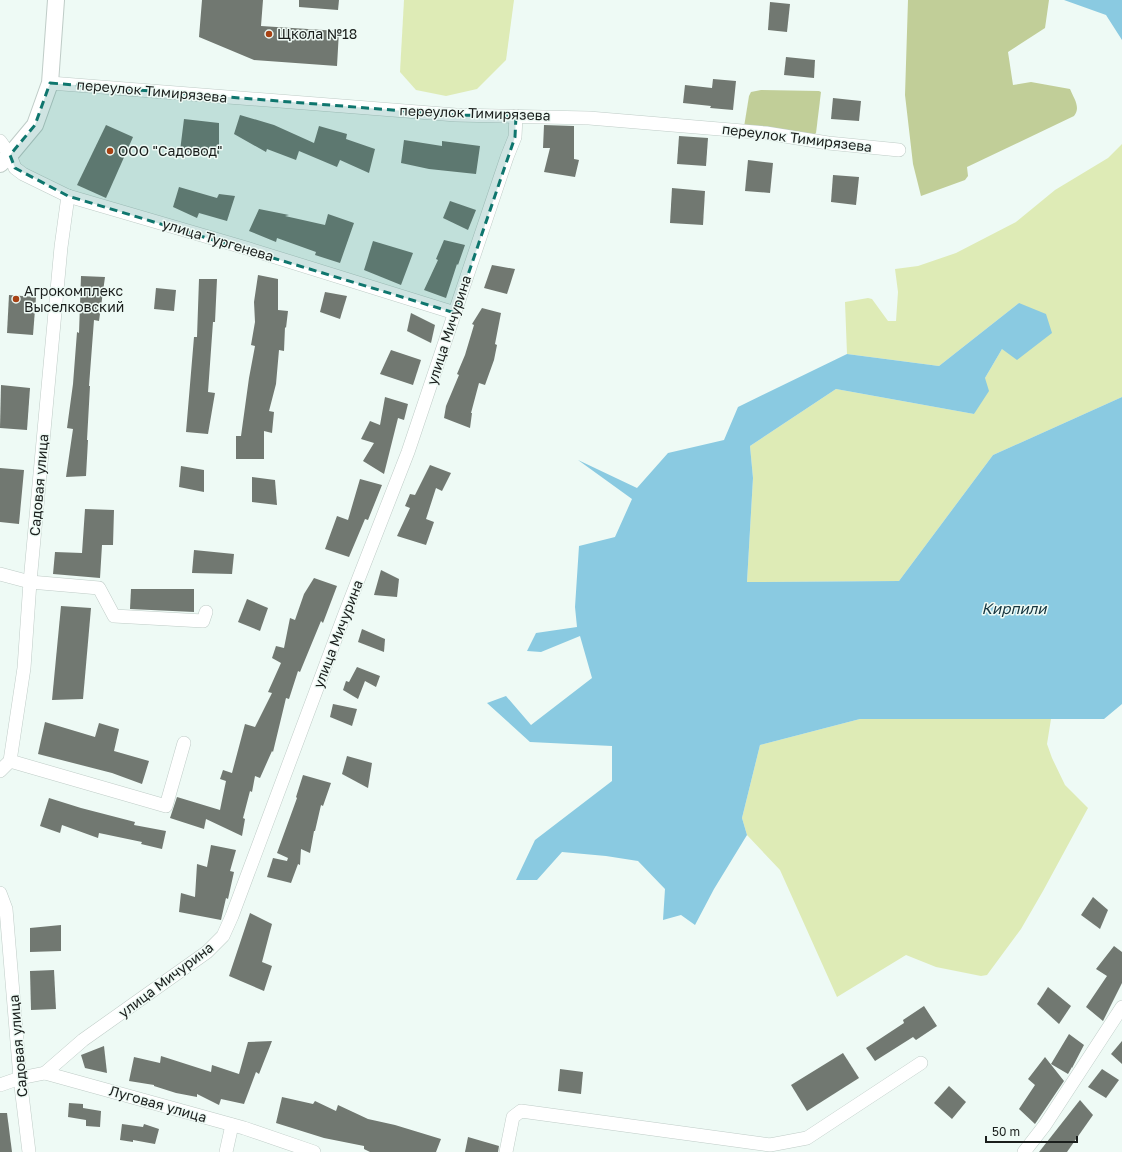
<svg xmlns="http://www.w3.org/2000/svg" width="1122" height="1152" font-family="'Golos Text',sans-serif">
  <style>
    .green { fill: #deebb6 }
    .forest { fill: #c1ce98 }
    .water { fill: #8acae1 }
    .building { fill: #717871 }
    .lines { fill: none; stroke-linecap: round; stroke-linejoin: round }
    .minor-casing { stroke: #bfccc7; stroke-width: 14 }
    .tertiary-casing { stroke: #bfccc7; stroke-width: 18 }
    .minor { stroke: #fff; stroke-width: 13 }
    .tertiary { stroke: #fff; stroke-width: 16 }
    .marked { fill: #0f766e; fill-opacity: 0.2; stroke: #0f766e; stroke-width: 3; stroke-dasharray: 8 5; stroke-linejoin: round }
    .poi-dot { fill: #a74214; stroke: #eefaf5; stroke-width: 1.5 }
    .labels { text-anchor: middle; stroke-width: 3; stroke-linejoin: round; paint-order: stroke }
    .poi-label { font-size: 14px; fill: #1a1e1c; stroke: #eefaf5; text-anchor: start }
    .street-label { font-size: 14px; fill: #1a1e1c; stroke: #eefaf5 }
    .water-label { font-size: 15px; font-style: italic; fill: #15343e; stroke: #eefaf5 }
  </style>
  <rect width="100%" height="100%" fill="#eefaf5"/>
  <!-- green -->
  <g class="green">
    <path d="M404,0H514L506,60L477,89L446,96L416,90L400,72Z"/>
    <path d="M1122,144V397L993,455L899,581L747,582L753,478L750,446L836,389L974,414L985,378L1002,349L1019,303L939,366L847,354L845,302L868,298L872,299L888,321H896L898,292L895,269L918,266L956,253L1016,222L1055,190L1108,158Z"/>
    <path d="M860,719H1051L1047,744L1052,758L1065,785L1088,808L1043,891L1021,929L987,975L981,976L936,967L906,955L837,997L780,870L747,835L742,818L760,745Z"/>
  </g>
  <!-- forest -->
  <g class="forest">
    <path d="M908,0H1049L1045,28L1008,52L1013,85L1031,82L1070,89C1074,99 1081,107 1074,116L967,167L968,176L965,180L921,196L913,164L905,95Z"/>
    <path d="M761,90L819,91L821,92L816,133L814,135L744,127L749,96L751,92Z"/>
  </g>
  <!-- water -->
  <g class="water">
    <path d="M1064,0H1122V40L1106,15Z"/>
    <path d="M1019,303L1046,314L1052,333L1017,360L1002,349L985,378L989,391L974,414L836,389L750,446L753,478L747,582L899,581L993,455L1122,397V704L1104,719H860L760,745L742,818L747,835L714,889L695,925L681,915L663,920L665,889L638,861L606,856L562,852L537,880H516L535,840L612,781V746L530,742L487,703L506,696L531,725L592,678L580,636L541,652L527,651L536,633L577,627L575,607L579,546L615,537L632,499L578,460L637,488L668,453L724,440L738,407L847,354L939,366Z"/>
  </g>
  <!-- building -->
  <g class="building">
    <path d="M202,0H263L261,26L339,31L337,66L254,60L199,37Z"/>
    <path d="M299,0H339L338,10L299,7Z"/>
    <path d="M770,2L790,4L787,32L768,30Z"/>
    <path d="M786,57L815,60L814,78L784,75Z"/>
    <path d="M713,79L736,81L733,110L710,108L711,106L683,103L685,85L712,88Z"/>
    <path d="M833,98L861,101L859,121L831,119Z"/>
    <path d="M240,115L274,125L314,143L319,126L347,134L346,139L375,149L369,173L340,160L337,167L299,151L296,160L267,149L266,152L234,134Z"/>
    <path d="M184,119L219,123V154L180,151Z"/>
    <path d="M106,125L133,137L106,198L77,185Z"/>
    <path d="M544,125L574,126V159L579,160L575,177L544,172L550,148H543Z"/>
    <path d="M679,136L708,138L706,166L677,164Z"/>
    <path d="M404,140L442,146V141L480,146L476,174L429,169L401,163Z"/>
    <path d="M748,160L773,163L770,193L745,191Z"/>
    <path d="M833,175L859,177L856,205L831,202Z"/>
    <path d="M179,187L217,198L219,194L235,196L227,221L199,213L197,218L173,207Z"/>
    <path d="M672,188L705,191L703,225L670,223Z"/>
    <path d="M450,201L476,210L468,230L443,218Z"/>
    <path d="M259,209L289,215L285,216L325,225L328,214L354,223L340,263L315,255L316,252L277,238L276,242L249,231Z"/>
    <path d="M444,240L465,245L458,265L457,264L446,298L424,290L438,260L436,259Z"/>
    <path d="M373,241L413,253L401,285L364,270Z"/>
    <path d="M492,265L515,269L507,294L484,288Z"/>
    <path d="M258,275L278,279V310L288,311L286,328L285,327L284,351L279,350L276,384L269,411L274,412L272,433L264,431V459H236V436H241L249,378L255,346L251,345L255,322L254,302Z"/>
    <path d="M81,276L105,277L99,321L94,320L89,386H90L87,440H88L86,476L66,477L73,429L67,428L73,384L77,332L79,333Z"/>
    <path d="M199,279H217L215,322H213L208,392L215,393L208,434L186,432L194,337H197Z"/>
    <path d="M156,288L176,290L174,311L154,309Z"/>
    <path d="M325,292L347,296L340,319L320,312Z"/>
    <path d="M9,295L36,297L33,335L7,333Z"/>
    <path d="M482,308L501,313L495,344L497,345L494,360L485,385L479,383L471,413H472L470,428L444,418L446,406L459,375L457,374L465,355L474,325L472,324Z"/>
    <path d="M411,313L435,325L431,343L407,331Z"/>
    <path d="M391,350L421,360L413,385L380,374Z"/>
    <path d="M1,385L30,388L27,430L0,428Z"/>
    <path d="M385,397L408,404L404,420L398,418L384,474L363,461L374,443L361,439L370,421L380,425Z"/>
    <path d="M430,465L451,473L442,491L436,488L426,519L434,522L426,545L397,536L410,508L405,506L410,494L415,495Z"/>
    <path d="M181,466L204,470V492L179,487Z"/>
    <path d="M0,468L24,470L19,524L0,522Z"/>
    <path d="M252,477L275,480L277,505L252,502Z"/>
    <path d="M360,479L382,485L368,520L365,519L349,557L325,549L337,516L348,520Z"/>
    <path d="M85,509L114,510L113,545H102L100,578L53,574L55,552L82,553Z"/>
    <path d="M194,550L234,554L232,574L192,573Z"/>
    <path d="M381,570L399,579L397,597L374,595Z"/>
    <path d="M314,578L337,586L323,623L321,621L300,672L298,671L289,699L286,698L273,752L272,751L260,778L255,776L252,792L250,791L243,818L245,819L242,836L206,819L204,829L170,818L177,797L220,810L226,781L220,779L223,770L232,773L245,724L255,727L272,693L268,692L281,663L272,658L276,646L284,648L290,618L295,620L304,594Z"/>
    <path d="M131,589H194V612L130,609Z"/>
    <path d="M247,599L268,608L260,631L238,622Z"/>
    <path d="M61,606L91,608L83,699L52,700Z"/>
    <path d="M362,629L385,639L384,652L358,642Z"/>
    <path d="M357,667L380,676L376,687L365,681L358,699L343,690L346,681L349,682Z"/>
    <path d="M333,704L357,709L352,726L330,717Z"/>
    <path d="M45,722L95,737L99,723L119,729L114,751L149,761L142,784L112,773L38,754Z"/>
    <path d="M347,756L372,763L368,788L342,774Z"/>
    <path d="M303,775L331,783L323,806L321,805L315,831H314L310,853L301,849L300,865L298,864L291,883L267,877L273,858L287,861L288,858L277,853L297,798L296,797Z"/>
    <path d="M49,798L81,808L135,822L134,825L166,831L162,849L141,844L142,842L99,833L98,838L62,825L60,833L40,826Z"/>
    <path d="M211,845L236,850L230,871L234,872L228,899L226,898L221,920L179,912L181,893L195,897L197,864L207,867Z"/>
    <path d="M1093,897L1108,910L1100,929L1081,915Z"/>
    <path d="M250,913L272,924L262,962L272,966L264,991L229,976Z"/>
    <path d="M61,925V951L30,952V928Z"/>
    <path d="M1114,946L1122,952V983L1103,1021L1086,1007L1107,976L1096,969Z"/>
    <path d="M54,970L56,1009L31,1010L30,971Z"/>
    <path d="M1048,987L1071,1006L1059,1024L1037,1004Z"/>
    <path d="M924,1006L937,1026L916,1040L913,1037L875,1061L866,1048L904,1023L903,1020Z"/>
    <path d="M1069,1034L1084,1045L1072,1068V1067L1068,1074L1051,1064Z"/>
    <path d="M272,1041L259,1074L256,1072L244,1104L221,1099L219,1105L197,1094V1097L176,1093L154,1086V1085L129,1081L134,1057L160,1063L161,1056L211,1072L212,1065L239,1074L248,1042Z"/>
    <path d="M1122,1041V1064L1111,1054Z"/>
    <path d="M104,1046L107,1073L85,1068L81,1055Z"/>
    <path d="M843,1053L859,1078L807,1111L791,1085Z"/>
    <path d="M1045,1057L1064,1081L1035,1124L1019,1109L1035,1085L1028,1079Z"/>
    <path d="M560,1069L583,1072L581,1094L558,1091Z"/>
    <path d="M1102,1069L1119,1080L1106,1098L1088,1087Z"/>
    <path d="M949,1086L966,1102L952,1119L934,1103Z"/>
    <path d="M282,1097L313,1104L315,1101L336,1111L338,1105L368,1119L395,1125L441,1139L436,1152H370L364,1149V1146L324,1138L276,1123Z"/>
    <path d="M1080,1100L1093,1115L1067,1152H1039Z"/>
    <path d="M69,1103L83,1104V1108L101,1111L100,1127L86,1126V1120L68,1117Z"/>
    <path d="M0,1113H7L12,1152H0Z"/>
    <path d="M122,1124L143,1127L144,1124L159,1129L155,1144L133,1140V1142L120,1140Z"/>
    <path d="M468,1137L499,1146L498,1152H465Z"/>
  </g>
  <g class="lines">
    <!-- minor casing -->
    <g class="minor-casing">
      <g id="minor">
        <path d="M50,83L456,115L589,118L766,133L828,143L899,150"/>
        <path d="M0,141L10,155L15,168L23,174L68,196L246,248L455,313"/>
        <path d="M0,574L30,582L99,588L114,616L203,621L206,612"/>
        <path d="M10,761L166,806L184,743"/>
        <path d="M0,771L10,761L24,668L30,582L61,247L68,196"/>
        <path d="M0,893L6,909L20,1078L29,1152"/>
        <path d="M45,1073L83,1040L207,952L223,936L232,916L344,616L408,452L507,157L515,137L516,116"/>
        <path d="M0,1085L20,1078L45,1073L244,1128L314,1152"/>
        <path d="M226,1152L232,1125"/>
        <path d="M506,1152L513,1117L521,1111L770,1145L807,1138L921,1063"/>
        <path d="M1024,1152L1045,1125L1122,1007"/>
      </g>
    </g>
    <!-- tertiary casing -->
    <g class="tertiary-casing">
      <path id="tertiary" d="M0,164L10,155L35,125L50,83L56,0"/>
    </g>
    <!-- minor -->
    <use href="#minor" class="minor"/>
    <!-- tertiary -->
    <use href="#tertiary" class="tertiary"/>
  </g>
  <!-- marked area -->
  <path class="marked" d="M50,83L456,115L516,116L515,137L455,313L68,196L15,168L10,155L35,125Z"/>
  <!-- markers -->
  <g class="poi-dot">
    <circle cx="269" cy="34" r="4"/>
    <circle cx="110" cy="151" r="4"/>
    <circle cx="16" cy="299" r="4"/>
  </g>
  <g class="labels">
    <!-- poi labels -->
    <g class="poi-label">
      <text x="277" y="39">Щкола №18</text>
      <text x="118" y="156">ООО "Садовод"</text>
      <text x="24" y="296">Агрокомплекс<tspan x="24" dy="16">Выселковский</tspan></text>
    </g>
    <!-- street labels -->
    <g class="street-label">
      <text transform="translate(152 91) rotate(5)" y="5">переулок Тимирязева</text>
      <text transform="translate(475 113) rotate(2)" y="5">переулок Тимирязева</text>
      <text transform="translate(797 138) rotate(7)" y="5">переулок Тимирязева</text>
      <text transform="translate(218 240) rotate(17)" y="5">улица Тургенева</text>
      <text transform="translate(449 330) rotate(-72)" y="5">улица Мичурина</text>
      <text transform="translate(39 485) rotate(-85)" y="5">Садовая улица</text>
      <text transform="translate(338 634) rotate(-69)" y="5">улица Мичурина</text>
      <text transform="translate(166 980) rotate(-37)" y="5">улица Мичурина</text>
      <text transform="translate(18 1046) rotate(-95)" y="5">Садовая улица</text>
      <text transform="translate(158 1104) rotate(16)" y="5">Луговая улица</text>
    </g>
    <!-- water labels -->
    <g class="water-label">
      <text x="1014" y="614">Кирпили</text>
    </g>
  </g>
  <!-- scale -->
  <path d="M986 1136v6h91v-6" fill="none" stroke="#1a1e1c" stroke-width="2"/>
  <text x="992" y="1136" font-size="12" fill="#1a1e1c" stroke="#eefaf5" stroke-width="3" paint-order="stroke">50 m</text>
</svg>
